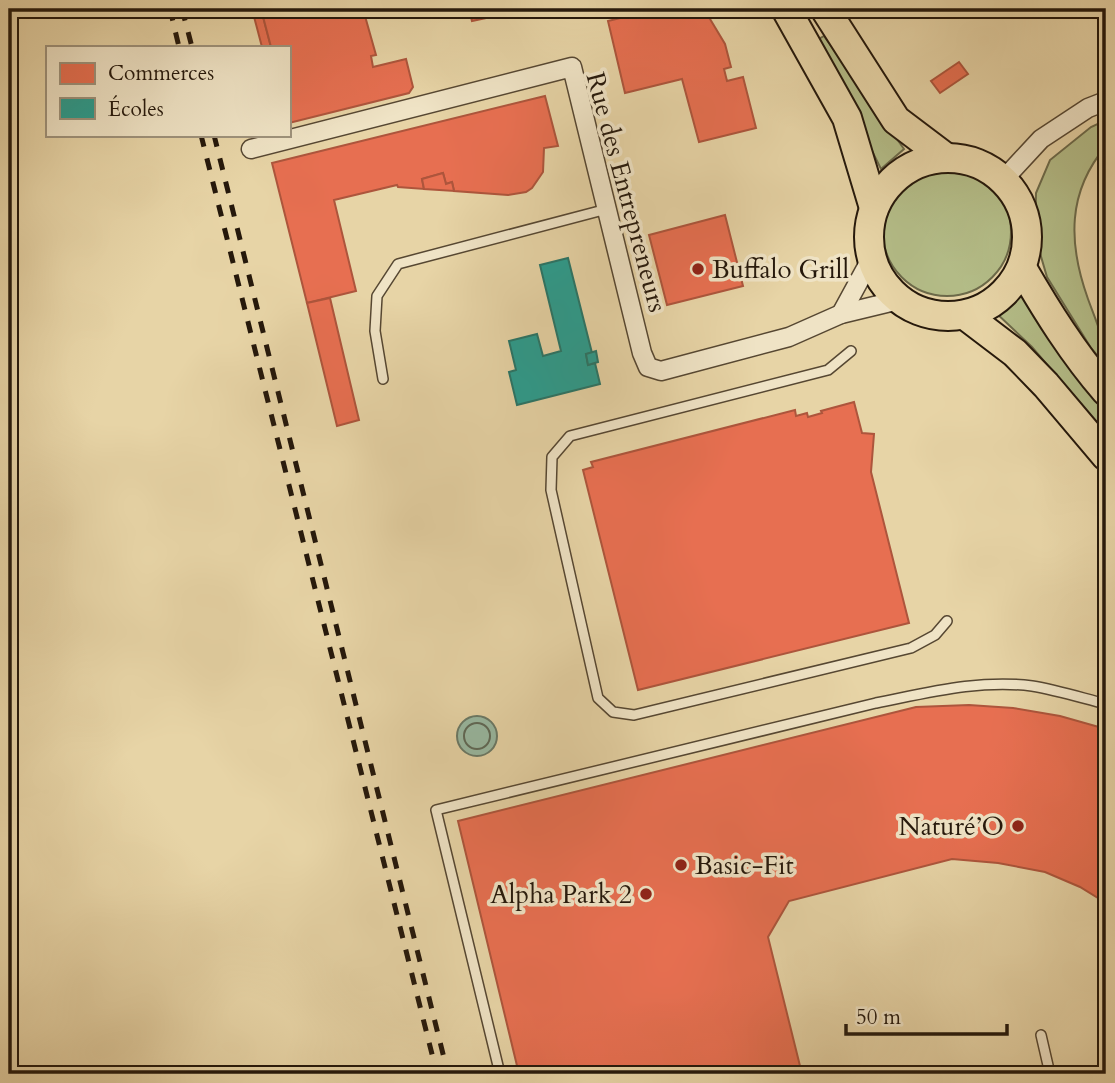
<svg xmlns="http://www.w3.org/2000/svg" width="1115" height="1083" font-family="Cardo,serif">
  <style>
    .green { fill: #b4bd88; stroke: #6c6a4a; stroke-width: 2 }
    .water { fill: #98b9a2; stroke: #6a7966; stroke-width: 2 }
    .shops { fill: #e76f51; stroke: #ad553c; stroke-width: 2 }
    .schools { fill: #2a9d8f; stroke: #287567; stroke-width: 2 }
    .lines { fill: none; stroke-linecap: round; stroke-linejoin: round }
    .shore { stroke: #5e6856; stroke-width: 2 }
    .service-casing { stroke: #564732; stroke-width: 12 }
    .minor-casing { stroke: #564732; stroke-width: 21 }
    .primary-casing { stroke: #25180b; stroke-width: 32 }
    .service { stroke: #efe3c5; stroke-width: 9 }
    .minor { stroke: #efe3c5; stroke-width: 18 }
    .primary { stroke: #e7d4a6; stroke-width: 28 }
    .rail { stroke: #25180b; stroke-width: 5; stroke-dasharray: 12 12; stroke-linecap: butt }
    .poi-dot { fill: #8f2418; stroke: #efe3c5; stroke-width: 2.5 }
    .labels { text-anchor: middle; stroke-width: 7; stroke-linejoin: round; paint-order: stroke }
    .street-label { font-size: 26px; fill: #25180b; stroke: #efe3c5 }
    .poi-label { font-size: 26px; fill: #25180b; stroke: #efe3c5; text-anchor: start }
  </style>
  <rect width="100%" height="100%" fill="#e7d4a6"/>
  <filter id="stains"><feTurbulence type="fractalNoise" baseFrequency=".00286" numOctaves="4"/><feColorMatrix values="0 0 0 0 .2 0 0 0 0 .09 0 0 0 0 .02 0 0 0 .5 -.17"/></filter>
  <radialGradient id="worn" r=".72"><stop offset=".6" stop-color="#630" stop-opacity="0"/><stop offset="1" stop-color="#630" stop-opacity=".3"/></radialGradient>
  <!-- green -->
  <g class="green">
    <path d="M824,36L904,149L881,169L817,40Z"/>
    <path d="M1106,120V146C1067,192 1068,243 1088,299C1096,321 1106,342 1106,366L1091,348L1047,277L1035,236L1036,193L1050,160L1091,127Z"/>
    <circle cx="947" cy="232" r="64"/>
    <path d="M1021,287L1085,384L1106,409V434L1032,347L994,311Z"/>
  </g>
  <!-- water -->
  <circle class="water" cx="477" cy="736" r="20"/>
  <!-- shops -->
  <g class="shops">
    <path d="M252,9H261L271,47H262Z"/>
    <path d="M261,9H363L376,55L371,56L373,67L406,59L413,87L409,93L289,123V47H271Z"/>
    <path d="M475,9H501L490,11L491,17L472,21L469,10Z"/>
    <path d="M657,9H704L725,44L731,67L724,69L727,81L743,77L756,128L699,142L682,79L625,93L608,21Z"/>
    <path d="M959,62L968,74L940,93L931,81Z"/>
    <path d="M545,96L558,146L544,148L543,172L532,188L526,192L508,195L454,191L452,182L446,184L443,173L422,179L424,189L398,187L397,185L334,200L356,291L307,303L272,163Z"/>
    <path d="M443,173L446,184L452,182L454,191L424,189L422,179Z"/>
    <path d="M725,215L743,286L667,305L649,235Z"/>
    <path d="M330,298L359,420L337,426L307,303Z"/>
    <path d="M854,402L862,433L874,434L871,472L909,623L638,690L583,470L593,467L591,462L795,410L796,416L807,413L808,417L822,413L821,411Z"/>
    <path d="M969,705L1013,708L1060,716L1106,729V903L1080,887L1045,872L998,863L952,859L789,901L768,937L802,1074H519L458,821L916,707Z"/>
  </g>
  <!-- schools -->
  <g class="schools">
    <path d="M568,258L592,353L586,354L588,365L595,363L600,384L517,405L509,372L516,370L509,341L537,334L543,356L561,351L540,265Z"/>
    <path d="M596,351L598,362L588,365L586,354Z"/>
  </g>
  <g class="lines">
    <!-- shore -->
    <circle class="shore" cx="477" cy="736" r="13"/>
    <!-- service casing -->
    <g class="service-casing">
      <g id="service">
        <path d="M851,351L828,370L570,436L552,457L551,490L598,698L613,712L634,715L911,648L935,635L947,621"/>
        <path d="M383,379L375,331L377,296L398,264L607,209"/>
        <path d="M1041,1035L1050,1074"/>
        <path d="M500,1074L436,810L876,703C927,693 980,679 1032,686C1057,690 1082,698 1106,704"/>
      </g>
    </g>
    <!-- minor casing -->
    <g class="minor-casing">
      <g id="minor">
        <path d="M251,149L572,67L642,353L648,367L661,371L789,337L841,314L899,300"/>
        <path d="M1003,180L1041,139L1088,108L1106,101"/>
        <path d="M841,314L871,259"/>
      </g>
    </g>
    <!-- primary casing -->
    <g class="primary-casing">
      <g id="primary">
        <path d="M786,9L847,118L874,208"/>
        <path d="M825,9L896,120L945,157"/>
        <circle cx="948" cy="237" r="79"/>
        <path d="M1022,268C1047,311 1073,353 1106,391"/>
        <path d="M965,315L1015,353L1046,385L1106,456"/>
      </g>
    </g>
    <!-- service -->
    <use href="#service" class="service"/>
    <!-- minor -->
    <use href="#minor" class="minor"/>
    <!-- primary -->
    <use href="#primary" class="primary"/>
    <!-- rail -->
    <g class="rail">
      <path d="M170,9L179,47"/>
      <path d="M182,9L192,47"/>
      <path d="M201,135L437,1074"/>
      <path d="M214,135L448,1074"/>
    </g>
  </g>
  <!-- markers -->
  <g class="poi-dot">
    <circle cx="698" cy="269" r="7"/>
    <circle cx="1018" cy="826" r="7"/>
    <circle cx="681" cy="865" r="7"/>
    <circle cx="646" cy="894" r="7"/>
  </g>
  <g class="labels">
    <!-- street labels -->
    <g class="street-label">
      <text transform="translate(627 192) rotate(75)" y="9">Rue des Entrepreneurs</text>
    </g>
    <!-- poi labels -->
    <g class="poi-label">
      <text x="712" y="278">Buffalo Grill</text>
      <text x="1004" y="835" text-anchor="end">Naturé’O</text>
      <text x="695" y="874">Basic-Fit</text>
      <text x="632" y="903" text-anchor="end">Alpha Park 2</text>
    </g>
  </g>
  <!-- margin -->
  <rect width="1115" height="1083" fill="none" stroke="#e7d4a6" stroke-width="35"/>
  <rect x="10" y="10" width="1094" height="1062" fill="none" stroke="#25180b" stroke-width="3.5"/>
  <rect x="18" y="18" width="1080" height="1048" fill="none" stroke="#25180b" stroke-width="2"/>
  <!-- legend -->
  <rect x="46" y="46" width="245" height="91" fill="#efe3c5" stroke="#9e927b" stroke-width="2"/>
  <rect x="60" y="63" width="35" height="21" fill="#e76f51" stroke="#9e927b" stroke-width="2"/>
  <text x="108" y="80" font-size="21" fill="#25180b">Commerces</text>
  <rect x="60" y="98" width="35" height="21" fill="#2a9d8f" stroke="#9e927b" stroke-width="2"/>
  <text x="108" y="116" font-size="21" fill="#25180b">Écoles</text>
  <!-- scale -->
  <path d="M846 1024v10h161v-10" fill="none" stroke="#25180b" stroke-width="3.5"/>
  <text x="856" y="1024" font-size="21" fill="#25180b" stroke="#efe3c5" stroke-width="5" paint-order="stroke">50 m</text>
  <rect width="100%" height="100%" filter="url(#stains)"/>
  <rect width="100%" height="100%" fill="url(#worn)"/>
</svg>
